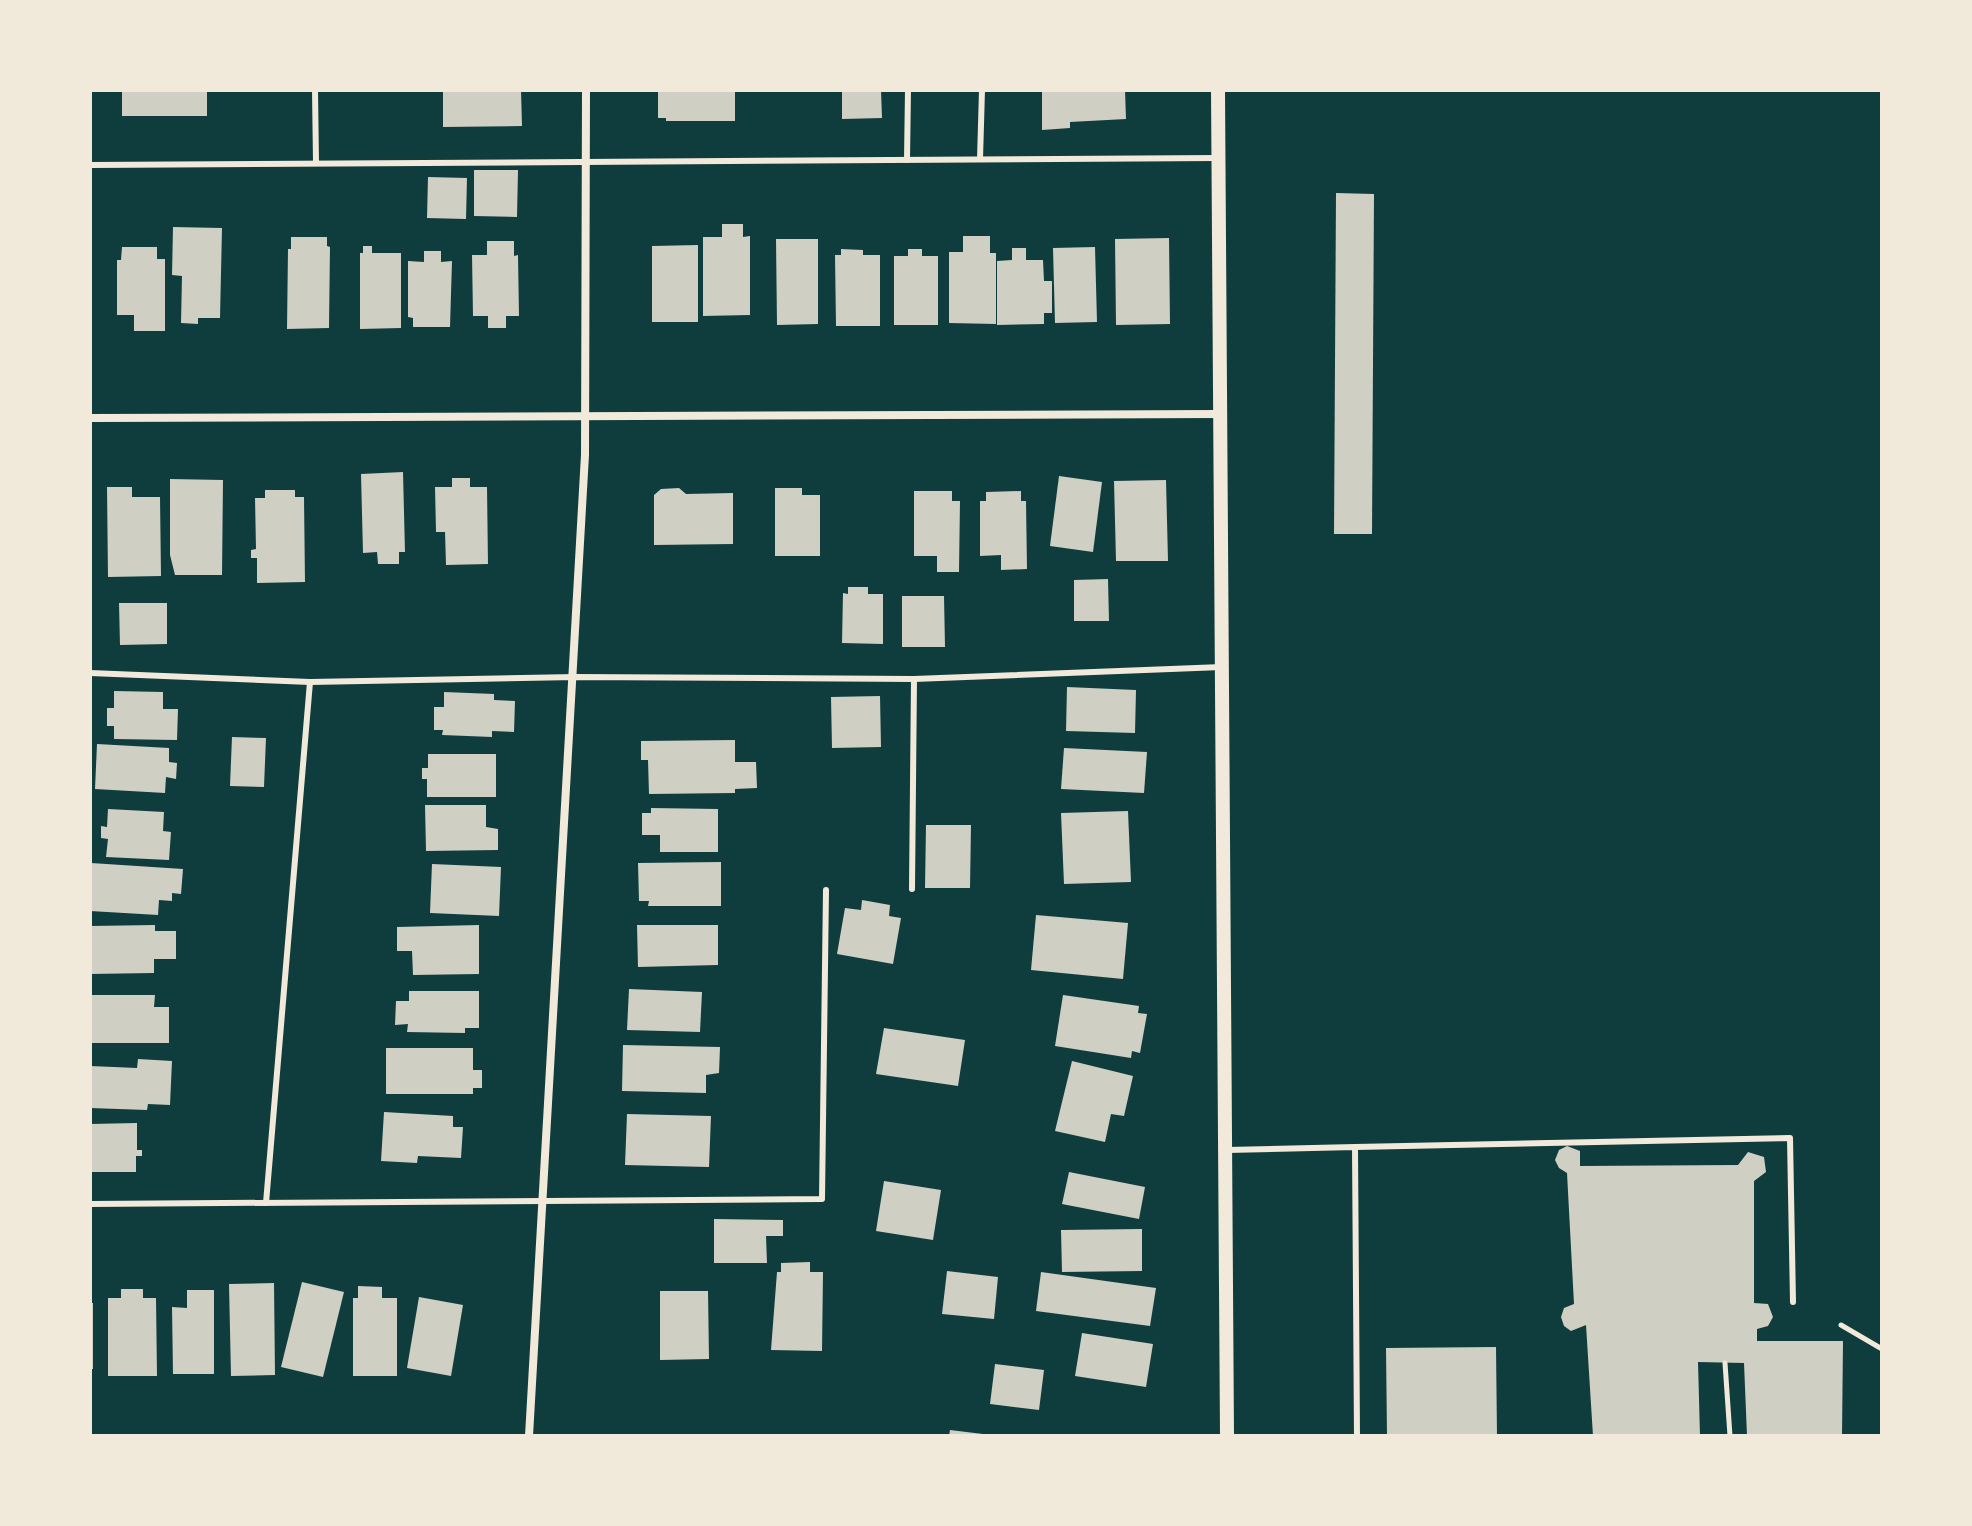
<svg xmlns="http://www.w3.org/2000/svg" width="1972" height="1526" font-family="'Titillium Web',sans-serif">
  <style>
    .building { fill: #cfcfc3 }
    .lines { fill: none; stroke-linecap: round; stroke-linejoin: round }
    .path { stroke: #f1e9da; stroke-width: 5 }
    .service { stroke: #f1e9da; stroke-width: 6 }
    .minor { stroke: #f1e9da; stroke-width: 8 }
    .tertiary { stroke: #f1e9da; stroke-width: 14 }
  </style>
  <rect width="100%" height="100%" fill="#0f3d3e"/>
  <!-- building -->
  <g class="building">
    <rect x="122" y="90" width="85" height="26"/>
    <path d="M443,90H521L522,126L443,127Z"/>
    <path d="M735,90V121H666V118H658V91Z"/>
    <path d="M842,90H881L882,118L842,119Z"/>
    <path d="M1042,90H1125L1126,119L1070,122V128L1042,130Z"/>
    <path d="M474,170H518L517,217L474,216Z"/>
    <path d="M428,177L467,178L466,219L427,218Z"/>
    <path d="M1336,193L1374,194L1372,534H1334Z"/>
    <path d="M722,224H743V237L750,236V315L703,316V237H722Z"/>
    <path d="M173,227L222,228L220,318H198V324L181,323L182,276L172,275Z"/>
    <path d="M963,236H990V253H996V324L949,323V252H963Z"/>
    <path d="M291,237H327V246L330,247L329,328L287,329L288,249H291Z"/>
    <path d="M1169,238L1170,324L1116,325L1115,239Z"/>
    <path d="M776,239H818V324L777,325Z"/>
    <path d="M487,241H514V256L518,255L519,316H506V328H488V316H473L472,255H487Z"/>
    <path d="M698,245V322H652V246Z"/>
    <path d="M363,246H372V253H401V328L360,329V253H363Z"/>
    <path d="M122,247H157V259H165V331H134V315H117V260H121Z"/>
    <path d="M1095,247L1097,322L1055,323L1053,248Z"/>
    <path d="M1012,248H1026V260H1043L1044,281H1052V313H1044V324L997,325V261L1012,260Z"/>
    <path d="M841,249L863,250V255H880V326H836L835,255H841Z"/>
    <path d="M908,249H922V256H938V325H894V256H908Z"/>
    <path d="M424,251H441V262L452,261L450,327H413V318L408,317V261L424,262Z"/>
    <path d="M403,472L405,552H399V564H378L377,552L363,553L361,474Z"/>
    <path d="M1059,476L1102,482L1093,552L1050,546Z"/>
    <path d="M452,478H470V487H487L488,564L446,565L445,532H436L435,487H452Z"/>
    <path d="M170,479L223,480L222,575H175L170,555Z"/>
    <path d="M1166,480L1168,561H1116L1114,481Z"/>
    <path d="M107,487H132V497H160L161,576L108,577Z"/>
    <path d="M679,488L686,494L733,493V544L654,545V495L661,489Z"/>
    <path d="M775,488H802V495H820V556H775Z"/>
    <path d="M265,490H295V497H304L305,582L257,583V558H251V550L256,549L255,498H265Z"/>
    <path d="M914,491H952V501H960L959,572H937V556H914Z"/>
    <path d="M1021,491V501H1026L1027,569L1001,570V555L980,556V501H986V492Z"/>
    <path d="M1108,579L1109,621H1074V580Z"/>
    <path d="M848,587H868V594H883V644L842,643L843,593L848,594Z"/>
    <path d="M902,596H944L945,647H902Z"/>
    <path d="M119,603H167V644L120,645Z"/>
    <path d="M1067,687L1136,690L1135,733L1066,731Z"/>
    <path d="M114,691L163,692V709H178L177,740L114,739V726H107V708H114Z"/>
    <path d="M444,692L494,694V700L515,701L514,732L492,731V737L442,735L443,730H434V707H444Z"/>
    <path d="M880,696L881,747L832,748L831,697Z"/>
    <path d="M232,737L266,738L264,787L230,786Z"/>
    <path d="M735,740V762H756L757,788L735,789V793L649,794L648,760H641V741Z"/>
    <path d="M97,744L169,748V762L177,763L176,779L166,777L165,793L95,789Z"/>
    <path d="M1064,748L1147,752L1144,793L1061,789Z"/>
    <path d="M428,754H496V797H427V779H422V768H428Z"/>
    <path d="M425,805H486V827L498,829V850L426,851Z"/>
    <path d="M651,808L718,809V852H660V835H642V813H651Z"/>
    <path d="M108,809L164,812L163,831L171,832L169,860L106,857L108,839L101,838V826L107,827Z"/>
    <path d="M1128,811L1131,882L1064,884L1061,813Z"/>
    <path d="M926,825H971L970,888H925Z"/>
    <path d="M721,862V906H648L649,901H639L638,863Z"/>
    <path d="M91,863L183,869L181,894L172,893V901L159,900L158,915L90,911Z"/>
    <path d="M432,864L501,867L499,916L430,913Z"/>
    <path d="M862,900L890,905L889,916L901,918L893,964L837,954L845,908L861,910Z"/>
    <path d="M1036,915L1128,923L1123,979L1031,970Z"/>
    <path d="M155,925V931H176V959H154V973L90,974V926Z"/>
    <path d="M479,925V974L413,975L412,951H397V927Z"/>
    <path d="M637,925H718V965L638,967Z"/>
    <path d="M629,989L702,992L700,1032L627,1030Z"/>
    <path d="M409,991H479V1028H465V1033L407,1032L408,1024L395,1025L396,1001H409Z"/>
    <path d="M90,995H155L154,1007H169V1043H91Z"/>
    <path d="M1063,995L1139,1006L1138,1013L1147,1014L1140,1053L1132,1051L1131,1058L1055,1046Z"/>
    <path d="M884,1028L965,1040L958,1086L876,1074Z"/>
    <path d="M623,1045L720,1047L719,1073L706,1075V1093L622,1091Z"/>
    <path d="M386,1048H473V1070H482V1088H473V1094H386Z"/>
    <path d="M138,1059L172,1061L170,1105L148,1104L147,1110L90,1108V1066L137,1068Z"/>
    <path d="M1072,1061L1133,1076L1124,1116L1111,1114L1105,1142L1055,1131Z"/>
    <path d="M384,1112L453,1116V1127H463L461,1158L418,1156L417,1163L381,1161Z"/>
    <path d="M627,1114L711,1116L709,1167L625,1165Z"/>
    <path d="M137,1123V1150H142V1156H136V1172H90V1124Z"/>
    <path d="M1567,1146L1580,1151V1166L1738,1165L1748,1152L1764,1157L1766,1172L1754,1181V1303L1768,1304L1773,1317L1768,1326L1757,1329V1341H1843L1842,1436H1747L1744,1363L1698,1362L1700,1436H1593L1586,1325L1571,1331L1564,1326L1561,1317L1564,1308L1574,1304L1567,1173L1559,1168L1555,1160L1559,1150Z"/>
    <path d="M1069,1172L1145,1187L1139,1219L1062,1204Z"/>
    <path d="M884,1181L941,1190L933,1240L876,1231Z"/>
    <path d="M714,1219L783,1220V1236H766L767,1263H714Z"/>
    <path d="M1142,1229V1271L1062,1272L1061,1230Z"/>
    <path d="M810,1262V1272H823L822,1351L771,1350L777,1272H781V1263Z"/>
    <path d="M947,1271L998,1277L994,1319L942,1314Z"/>
    <path d="M1041,1272L1156,1288L1150,1326L1036,1311Z"/>
    <path d="M302,1282L344,1292L323,1377L281,1367Z"/>
    <path d="M274,1283L275,1375L231,1376L229,1284Z"/>
    <path d="M358,1286L382,1287V1298H397V1376H353V1298H358Z"/>
    <path d="M121,1289H143V1298H156L157,1376H108V1298H121Z"/>
    <path d="M187,1290H214V1374H173L172,1307L187,1308Z"/>
    <path d="M660,1291H708L709,1359L660,1360Z"/>
    <path d="M419,1297L463,1305L451,1376L407,1368Z"/>
    <rect x="90" y="1303" width="3" height="66"/>
    <path d="M1082,1333L1153,1344L1146,1387L1075,1376Z"/>
    <path d="M1496,1347L1497,1436H1387L1386,1348Z"/>
    <path d="M995,1364L1044,1370L1039,1410L990,1404Z"/>
    <path d="M950,1430L983,1434V1436H949Z"/>
  </g>
  <g class="lines">
    <!-- path -->
    <g class="path">
      <path d="M1841,1325L1882,1349"/>
      <path d="M1725,1363L1730,1436"/>
    </g>
    <!-- service -->
    <g class="service">
      <path d="M315,90L316,163"/>
      <path d="M980,159L982,90"/>
      <path d="M907,160L908,90"/>
      <path d="M90,165L1218,158"/>
      <path d="M90,673L310,682L575,677L914,679L1222,667"/>
      <path d="M912,889L914,679"/>
      <path d="M1355,1147L1790,1138L1793,1302"/>
      <path d="M1227,1150L1355,1147L1357,1436"/>
      <path d="M266,1203L310,682"/>
      <path d="M90,1204L822,1199L826,890"/>
    </g>
    <!-- minor -->
    <g class="minor">
      <path d="M90,418L1220,414"/>
      <path d="M529,1436L585,455L586,90"/>
    </g>
    <!-- tertiary -->
    <path class="tertiary" d="M1218,90L1227,1436"/>
  </g>
  <!-- border -->
  <rect width="1972" height="1526" fill="none" stroke="#f1e9da" stroke-width="184"/>
</svg>
